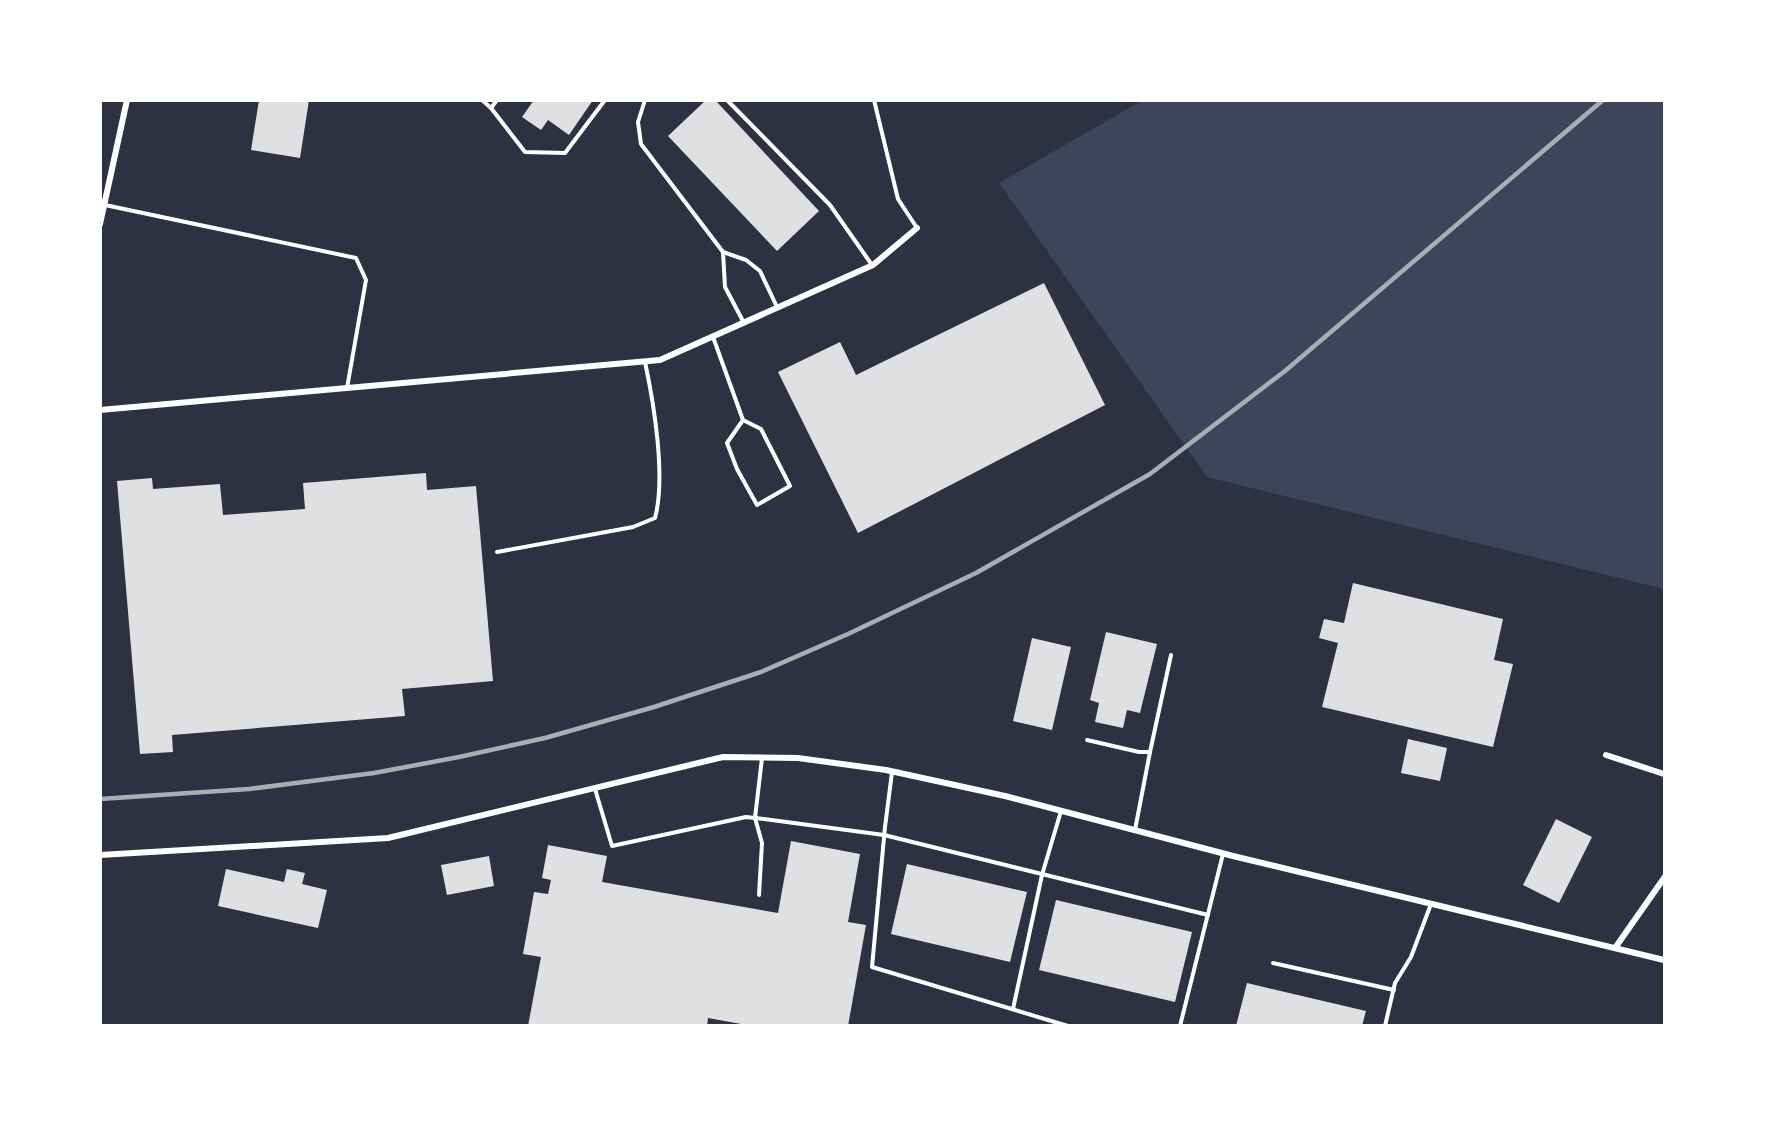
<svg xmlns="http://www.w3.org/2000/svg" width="1765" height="1126" font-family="Roboto,sans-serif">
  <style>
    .green { fill: #3c4559 }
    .building { fill: #e0e0e3 }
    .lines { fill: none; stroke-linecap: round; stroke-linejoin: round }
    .service { stroke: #fff; stroke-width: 4 }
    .minor { stroke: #fff; stroke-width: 6 }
    .rail { stroke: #abadb3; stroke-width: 4.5 }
  </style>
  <rect width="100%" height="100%" fill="#2d3142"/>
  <!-- green -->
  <path class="green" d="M1143,100L1664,101V589L1207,477L999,183Z"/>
  <!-- building -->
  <g class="building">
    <path d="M259,100H309L300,158L251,150Z"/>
    <path d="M534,100H593L569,135L548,120L541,130L522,117Z"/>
    <path d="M706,100H715L819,211L777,251L668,136Z"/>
    <path d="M1044,283L1105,405L858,533L778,372L840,342L856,375Z"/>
    <path d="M426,473L427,490L476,486L493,681L402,689L405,716L172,735L173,752L140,754L117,481L152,478L153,489L220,484L223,515L305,509L303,483Z"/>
    <path d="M1353,583L1503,619L1494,660L1513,664L1493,747L1322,707L1338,643L1319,638L1324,619L1344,623Z"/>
    <path d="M1106,632L1157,644L1140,713L1127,710L1123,728L1095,722L1099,703L1090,700Z"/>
    <path d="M1032,638L1071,647L1052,730L1013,721Z"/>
    <path d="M1408,739L1447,748L1440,781L1401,773Z"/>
    <path d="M1556,819L1592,837L1559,903L1523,885Z"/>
    <path d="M791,841L860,854L848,922L866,925L848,1026H752L708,1018L707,1026H528L541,957L523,954L534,892L548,894L551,880L542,878L548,845L607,856L602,882L778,913Z"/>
    <path d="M489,856L494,886L447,895L441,865Z"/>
    <path d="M907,864L1027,892L1010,962L891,934Z"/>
    <path d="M226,869L284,882L287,869L305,873L302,884L327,890L318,928L218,906Z"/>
    <path d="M1056,900L1192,932L1175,1002L1039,970Z"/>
    <path d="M1247,983L1366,1011L1362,1026H1236Z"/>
  </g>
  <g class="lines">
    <!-- service -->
    <g class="service">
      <path d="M482,100L491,108L525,152L565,153L605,100"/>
      <path d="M645,100L638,122L641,144L723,252"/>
      <path d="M727,100L830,205L872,265"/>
      <path d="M874,100L898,199L917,228"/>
      <path d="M491,108L497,100"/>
      <path d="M105,205L356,258L366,280L347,388"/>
      <path d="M744,323L725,287L723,252L746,260L760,271L777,307"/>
      <path d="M713,337L743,420L761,429L790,486L757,505L737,469L727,443L743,420"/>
      <path d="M497,552L633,527L655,518C666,477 654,404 645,362"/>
      <path d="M1087,740L1139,752H1150L1171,655"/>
      <path d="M892,772L885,827L872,967L1068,1026"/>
      <path d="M595,789L612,846L746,817L764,819L884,835L1208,915"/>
      <path d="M1135,830L1150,752"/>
      <path d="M759,895L762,843L755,818L762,758"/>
      <path d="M1273,963L1394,990"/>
      <path d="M1013,1009L1042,875L1061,811"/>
      <path d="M1180,1026L1223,854"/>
      <path d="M1385,1026L1395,983L1411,957L1431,904"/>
    </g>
    <!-- minor -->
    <g class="minor">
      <path d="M100,224L127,100"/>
      <path d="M100,410L660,360L873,265L917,228"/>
      <path d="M1606,755L1664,774"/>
      <path d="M100,855L388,838L723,757L798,758L886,770L1005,796L1233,856L1664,960"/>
      <path d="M1615,948L1664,878"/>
    </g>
    <!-- rail -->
    <path class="rail" d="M100,799L249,789L374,773L459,757L545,738L654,707L761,672L848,634L976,573L1150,474L1285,371L1603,100"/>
  </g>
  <!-- border -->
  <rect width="1765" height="1126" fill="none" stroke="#ffffff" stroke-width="204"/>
</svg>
